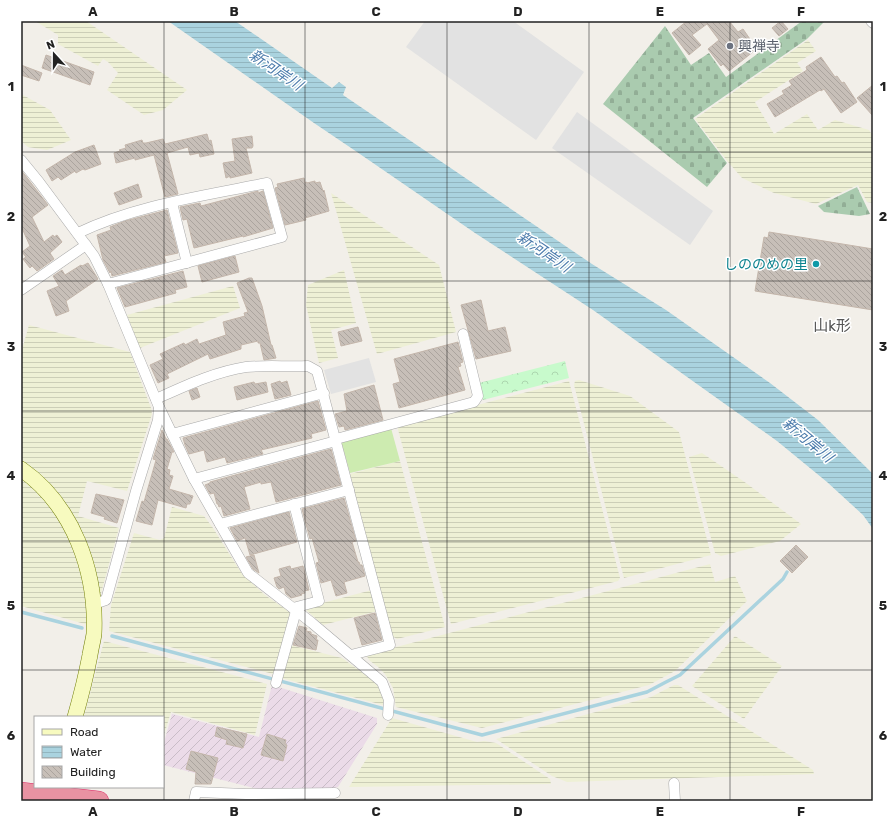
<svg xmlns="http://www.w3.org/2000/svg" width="894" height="822" font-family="Rubik,'Noto Sans JP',sans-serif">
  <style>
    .industrial { fill: url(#industrial-furrows) }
    .farmland { fill: url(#farmland-rules) }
    .cemetery { fill: url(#cemetery-stones) }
    .park { fill: url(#park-crowns) }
    .garden { fill: #cdebb0 }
    .parking { fill: #e2e2e2 }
    .water { fill: url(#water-rules) }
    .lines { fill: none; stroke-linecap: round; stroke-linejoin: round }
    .stream { stroke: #aad3df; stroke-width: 3.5 }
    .building { fill: url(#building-back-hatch); stroke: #c4b6ab }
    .street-casing { stroke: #a9a9a9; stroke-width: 11 }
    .secondary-casing { stroke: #707d05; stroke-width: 16 }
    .highway-casing { stroke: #dc2a67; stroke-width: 20 }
    .street { stroke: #fff; stroke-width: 10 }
    .secondary { stroke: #f7fabf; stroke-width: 15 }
    .highway { stroke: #e892a2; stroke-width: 19 }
    .grid { fill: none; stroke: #222; stroke-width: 1; stroke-opacity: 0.55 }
    .worship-dot { fill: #6b7280; stroke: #fff; stroke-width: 1.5 }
    .culture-dot { fill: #0f9aa8; stroke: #fff; stroke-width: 1.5 }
    .labels { text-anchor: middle; stroke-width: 3; stroke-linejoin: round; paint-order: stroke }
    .worship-label { font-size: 14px; fill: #5b616d; stroke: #fff; text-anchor: start }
    .culture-label { font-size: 14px; fill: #0d838f; stroke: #fff; text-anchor: end }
    .water-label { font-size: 15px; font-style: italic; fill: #4a7aab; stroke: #fff }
    .neighbourhood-label { font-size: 15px; fill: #555; stroke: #fff }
    .neatline { fill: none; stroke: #222; stroke-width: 1.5 }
    .grid-label { font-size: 13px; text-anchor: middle; font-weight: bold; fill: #222 }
  </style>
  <defs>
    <pattern id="industrial-furrows" width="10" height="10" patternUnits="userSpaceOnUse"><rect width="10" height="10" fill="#ebdbe8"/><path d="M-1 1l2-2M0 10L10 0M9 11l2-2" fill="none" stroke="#c9bcc7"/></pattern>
    <pattern id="farmland-rules" width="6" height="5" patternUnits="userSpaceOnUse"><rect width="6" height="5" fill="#eef0d5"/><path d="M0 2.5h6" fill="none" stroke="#ccceb7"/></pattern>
    <pattern id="cemetery-stones" width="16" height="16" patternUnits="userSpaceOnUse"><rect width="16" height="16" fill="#aacbaf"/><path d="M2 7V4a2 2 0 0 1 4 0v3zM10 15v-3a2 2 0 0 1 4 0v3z" fill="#92ae96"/></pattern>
    <pattern id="park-crowns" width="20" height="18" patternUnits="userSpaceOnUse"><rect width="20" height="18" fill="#c8facc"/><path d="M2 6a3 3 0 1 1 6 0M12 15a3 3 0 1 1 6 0" fill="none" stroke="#acd6af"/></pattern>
    <pattern id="water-rules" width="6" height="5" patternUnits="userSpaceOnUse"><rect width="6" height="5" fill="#aad3df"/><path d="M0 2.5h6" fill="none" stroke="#92b5bf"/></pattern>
    <pattern id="building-back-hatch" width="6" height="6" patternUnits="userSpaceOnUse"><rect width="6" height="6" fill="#c7bfb8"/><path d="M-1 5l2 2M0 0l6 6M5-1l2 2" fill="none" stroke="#aba49e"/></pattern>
  </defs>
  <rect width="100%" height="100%" fill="#f2efe9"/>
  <!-- industrial -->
  <path class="industrial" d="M272,685L377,718V724L338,787L331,789L262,790L163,765V746L172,714L259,737Z"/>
  <!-- farmland -->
  <g class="farmland">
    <path d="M35,21H86L187,90L163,110L144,115L107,90L118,73L108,62L103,59L98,66L58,44V35Z"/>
    <path d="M808,40L816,51L797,63L803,71L755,102L774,134L807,114L818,130L835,120L869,130L873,136V203L867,202L858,185L816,204L774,193L742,178L728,162L695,119Z"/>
    <path d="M21,94L50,110L71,140L47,150L28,147L21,141Z"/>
    <path d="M331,193L439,265L456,332L377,354Z"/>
    <path d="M344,270L356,323L331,330L338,358L319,363L306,305L308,285Z"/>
    <path d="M233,286L240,308L140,348L127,315Z"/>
    <path d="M29,325L130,352L151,408L152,414L127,491L87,481L78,516L119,528L92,626L21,606V353Z"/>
    <path d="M579,380L630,396L679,432L711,555L624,578L574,385L575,381Z"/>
    <path d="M569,381L620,578L618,581L451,624L397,426Z"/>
    <path d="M702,453L746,483L801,524L780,541L721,556L715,553L689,457Z"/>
    <path d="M400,461L445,627L397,639L392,636L350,474Z"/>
    <path d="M172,507L204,516L213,528L242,574L265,595L291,613L273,674L109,631L111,605L134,533L160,540L164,538Z"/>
    <path d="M710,564L715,582L735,576L747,601L675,671L649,685L482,728L396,707L393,688L385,674L377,666L370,661L366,655Z"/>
    <path d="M372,590L378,611L323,625L306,610L307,607Z"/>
    <path d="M735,636L782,666L744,719L692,686Z"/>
    <path d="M104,641L267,684L255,735L171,712L163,738V717H84Z"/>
    <path d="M290,645L342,658L374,681L382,692L384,700L383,705L281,678Z"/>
    <path d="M674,685H678L813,770L814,774L567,782L552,776L496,739L651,697Z"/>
    <path d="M392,718L477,742L484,741L496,743L550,779L551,784L349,787Z"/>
  </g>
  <!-- cemetery -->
  <g class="cemetery">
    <path d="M802,21H825L807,39L693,118L727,163L707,187L603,104L665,26L691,65L709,53L726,77Z"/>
    <path d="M857,187L870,214L859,216L824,212L818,206Z"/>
  </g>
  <!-- park -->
  <path class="park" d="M565,361L569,378L483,400L479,383Z"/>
  <!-- garden -->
  <path class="garden" d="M391,428L400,461L350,473L341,441Z"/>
  <!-- parking -->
  <g class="parking">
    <path d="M425,21H513L584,72L536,140L406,47Z"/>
    <path d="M577,112L713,211L690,245L552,148Z"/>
    <path d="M369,358L376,382L331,394L324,370Z"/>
  </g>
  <!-- water -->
  <path class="water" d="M168,21H235L332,88L339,82L346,87L343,95L592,264L666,310L770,383L818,420L873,474V529L863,515L827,482L777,441L593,310L475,233L357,152L314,123Z"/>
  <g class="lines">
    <!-- stream -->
    <g class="stream">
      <path d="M21,612L82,628"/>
      <path d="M112,636L482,735L647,692L666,682L680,675L783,579L787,572"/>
    </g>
  </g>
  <!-- building -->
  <g class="building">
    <path d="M687,21H729L738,32L743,29L752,42L749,45L754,51L729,71L723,64L721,66L708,49L719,40L707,24L692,35L701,45L689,55L672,33Z"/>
    <path d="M781,21L788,29L779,36L772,28Z"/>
    <path d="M46,55L94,72L90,85L42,68Z"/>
    <path d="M821,57L835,77L837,76L842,83L844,82L857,102L841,113L824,89L821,91L820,90L775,117L767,104L784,94L782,91L792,85L789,81L807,70L806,67Z"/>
    <path d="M21,65L42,73L39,81L21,75Z"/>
    <path d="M873,85V116L857,98Z"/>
    <path d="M207,134L209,141L211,140L214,154L200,157L199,153L190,155L188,147L167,153L178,194L165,197L154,155L135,160V158L116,163L114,153L120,151L119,150L126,148L125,145L142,140L143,143H146L163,139L165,144Z"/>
    <path d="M252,136L253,146L252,148H246L252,173L230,178V176L226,178L223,163L235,161L232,139Z"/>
    <path d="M94,145L101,164L85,170L83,169L76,173L75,171L61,180L58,177L52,181L46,170L75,152Z"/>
    <path d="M21,170L48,205L32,217L44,242L53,235L54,237L57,235L62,242L50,253L54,259L37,271L32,266L30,268L23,259L26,257L22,252L30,246L21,226Z"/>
    <path d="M304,178L305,183L307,182V183L315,181V183L320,182L323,191L324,190L329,211L305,218L306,220L285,225L275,188L278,187L277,184Z"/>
    <path d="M138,184L142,197L119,205L114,193Z"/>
    <path d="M258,191V193L263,191L273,228L243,237V236L194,248L187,219L183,220L180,207L200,203L201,206Z"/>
    <path d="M167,210L178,253L164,256L166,262L112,276L111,271L110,273L103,260L97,235L111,230L110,227L125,221Z"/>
    <path d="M769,232L873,249V310L755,291L764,237L768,238Z"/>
    <path d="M235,256L239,272L202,282L198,266Z"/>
    <path d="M88,263L98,279L66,301L69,311L56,316L47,291L59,286L53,276L62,270L65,275L81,265L82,266Z"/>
    <path d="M183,271L187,287L175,290L176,293L125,307L117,288Z"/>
    <path d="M249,278H252L262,306L271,345H272L276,358L264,360L260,343H258V341L241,345V349L210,359L208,354L167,374L169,378L158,383L150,365L163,359L160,354L184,343L185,345L197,339L199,344L226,335L223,322L245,316L244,313L248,312L237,283Z"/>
    <path d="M481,300L488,331L505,327L511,351L476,359L461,305Z"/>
    <path d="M358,327L362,341L341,346L338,332Z"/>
    <path d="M458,342L463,362L460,363L461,366L458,367L465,390L399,408L393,384L400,382L394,359Z"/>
    <path d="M280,381L281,383L287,381L291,395L275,399L271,384Z"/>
    <path d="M254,382L255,384L266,382L268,392L237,400L234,387Z"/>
    <path d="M374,385L383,420L345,430L344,426L339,427L335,414L347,411L344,394Z"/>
    <path d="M197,388L200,397L192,400L189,391Z"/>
    <path d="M318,401L326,430L311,434L312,438L261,450L263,454L227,463L225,457L207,462L204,450L189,454L185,445L183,438Z"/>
    <path d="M162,430L166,439H167L174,452H172L167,469L170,470L169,475L173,476L169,489L193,496L190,504H187L186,508L158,500L152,525L136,521L142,501L144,502L156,460L153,459Z"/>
    <path d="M331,449L341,485L276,502L271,482L261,484V482L244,487L250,509L224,516L221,506L219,507L218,504H217L214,493L210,494L205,485L210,483V482L228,477Z"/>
    <path d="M96,494L124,500L117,523L104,519L105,517L91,513Z"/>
    <path d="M344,498L356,541L352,542L358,562H359L360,565H362L365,576L344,582L347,593L336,596L331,580L321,583L316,563L319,562L312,538L310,539L302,509Z"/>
    <path d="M289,512L297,542L250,555L245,538L237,541L230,528Z"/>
    <path d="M796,545L808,557L792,573L780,561Z"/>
    <path d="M254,555L259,573L253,569L246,557Z"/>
    <path d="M290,566L291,569L303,566L309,590L304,591L305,593L301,594L302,595L291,598L286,594L284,587L279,589L277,587L274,578L281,576L279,569Z"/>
    <path d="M375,613L382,640L362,645L354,618Z"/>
    <path d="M299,626L307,628L306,631L311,632V634L317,636L316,640H318L316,650L293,645Z"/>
    <path d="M217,727L247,734L243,748L226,744L227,740L215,736Z"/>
    <path d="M267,734L286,740L285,744L287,745L283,761L261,755Z"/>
    <path d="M191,751L218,758L211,784H195L196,772L186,769Z"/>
  </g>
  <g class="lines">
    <!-- street casing -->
    <g class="street-casing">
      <g id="street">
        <path d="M871,21L873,23"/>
        <path d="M21,160L39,182L94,256L108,284L159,407L194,479L248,573L312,623L382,682L389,700L388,715"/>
        <path d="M172,203L187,263"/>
        <path d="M78,233C136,205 204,196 267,183L282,237L108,284"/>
        <path d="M21,290L86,245"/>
        <path d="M156,399C185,386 214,372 246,367C267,365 288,367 308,366L317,371L390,645L351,655"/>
        <path d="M172,434L324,393"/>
        <path d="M336,439L474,402L478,396L463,334"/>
        <path d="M194,479L336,441"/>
        <path d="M220,524L349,490"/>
        <path d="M94,604L106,600L136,491L158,420L159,407"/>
        <path d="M293,608L319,601L294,504"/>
        <path d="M276,683L296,611"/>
        <path d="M674,783L675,801"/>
        <path d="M194,801L196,792L246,794L335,793"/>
      </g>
    </g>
    <!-- secondary casing -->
    <g class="secondary-casing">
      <path id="secondary" d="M21,469C73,505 97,572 94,634C93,641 91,648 90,655C86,676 81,696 75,717"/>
    </g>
    <!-- highway casing -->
    <g class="highway-casing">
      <path id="highway" d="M21,792L99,801"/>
    </g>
    <!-- street -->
    <use href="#street" class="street"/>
    <!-- secondary -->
    <use href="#secondary" class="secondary"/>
    <!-- highway -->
    <use href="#highway" class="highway"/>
  </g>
  <!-- grid -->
  <path class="grid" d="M164,21V801M305,21V801M447,21V801M589,21V801M730,21V801M21,152H873M21,281H873M21,411H873M21,541H873M21,670H873"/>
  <!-- markers -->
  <circle class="worship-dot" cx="730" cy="46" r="4"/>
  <circle class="culture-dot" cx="816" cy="264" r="4"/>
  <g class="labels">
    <!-- worship labels -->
    <g class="worship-label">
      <text x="738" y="51">興禅寺</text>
    </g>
    <!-- culture labels -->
    <g class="culture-label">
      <text x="808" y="269">しののめの里</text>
    </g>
    <!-- water labels -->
    <g class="water-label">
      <text transform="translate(276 70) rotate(34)" y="5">新河岸川</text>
      <text transform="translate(544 252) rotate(34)" y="5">新河岸川</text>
      <text transform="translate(808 440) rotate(40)" y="5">新河岸川</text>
    </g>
    <!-- neighbourhood labels -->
    <g class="neighbourhood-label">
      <text x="832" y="331">山k形</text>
    </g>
  </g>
  <!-- border -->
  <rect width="894" height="822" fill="none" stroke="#ffffff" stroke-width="44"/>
  <!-- legend -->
  <rect x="34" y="716" width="130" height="72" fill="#ffffff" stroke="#a7a7a7"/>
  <rect x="42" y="729" width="20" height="6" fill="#f7fabf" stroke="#a7a7a7"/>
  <text x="70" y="736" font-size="12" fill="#222222">Road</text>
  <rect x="42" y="746" width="20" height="12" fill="url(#water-rules)" stroke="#a7a7a7"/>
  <text x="70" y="756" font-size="12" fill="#222222">Water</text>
  <rect x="42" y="766" width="20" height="12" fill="url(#building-back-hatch)" stroke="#a7a7a7"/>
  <text x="70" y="776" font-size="12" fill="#222222">Building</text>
  <!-- north arrow -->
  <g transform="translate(54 54) rotate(339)" stroke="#ffffff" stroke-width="3" paint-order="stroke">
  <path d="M0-3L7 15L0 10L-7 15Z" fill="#222222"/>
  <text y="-6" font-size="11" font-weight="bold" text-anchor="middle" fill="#222222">N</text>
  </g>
  <rect x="22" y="22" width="850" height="778" class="neatline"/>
  <g class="grid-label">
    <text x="93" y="16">A</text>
    <text x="234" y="16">B</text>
    <text x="376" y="16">C</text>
    <text x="518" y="16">D</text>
    <text x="660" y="16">E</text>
    <text x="801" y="16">F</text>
    <text x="11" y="91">1</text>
    <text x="883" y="91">1</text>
    <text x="11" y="221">2</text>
    <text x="883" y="221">2</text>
    <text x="11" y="351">3</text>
    <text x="883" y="351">3</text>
    <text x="11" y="480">4</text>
    <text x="883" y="480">4</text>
    <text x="11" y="610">5</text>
    <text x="883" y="610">5</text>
    <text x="11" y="740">6</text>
    <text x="883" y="740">6</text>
    <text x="93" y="816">A</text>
    <text x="234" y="816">B</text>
    <text x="376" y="816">C</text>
    <text x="518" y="816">D</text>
    <text x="660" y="816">E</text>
    <text x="801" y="816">F</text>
  </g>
</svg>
